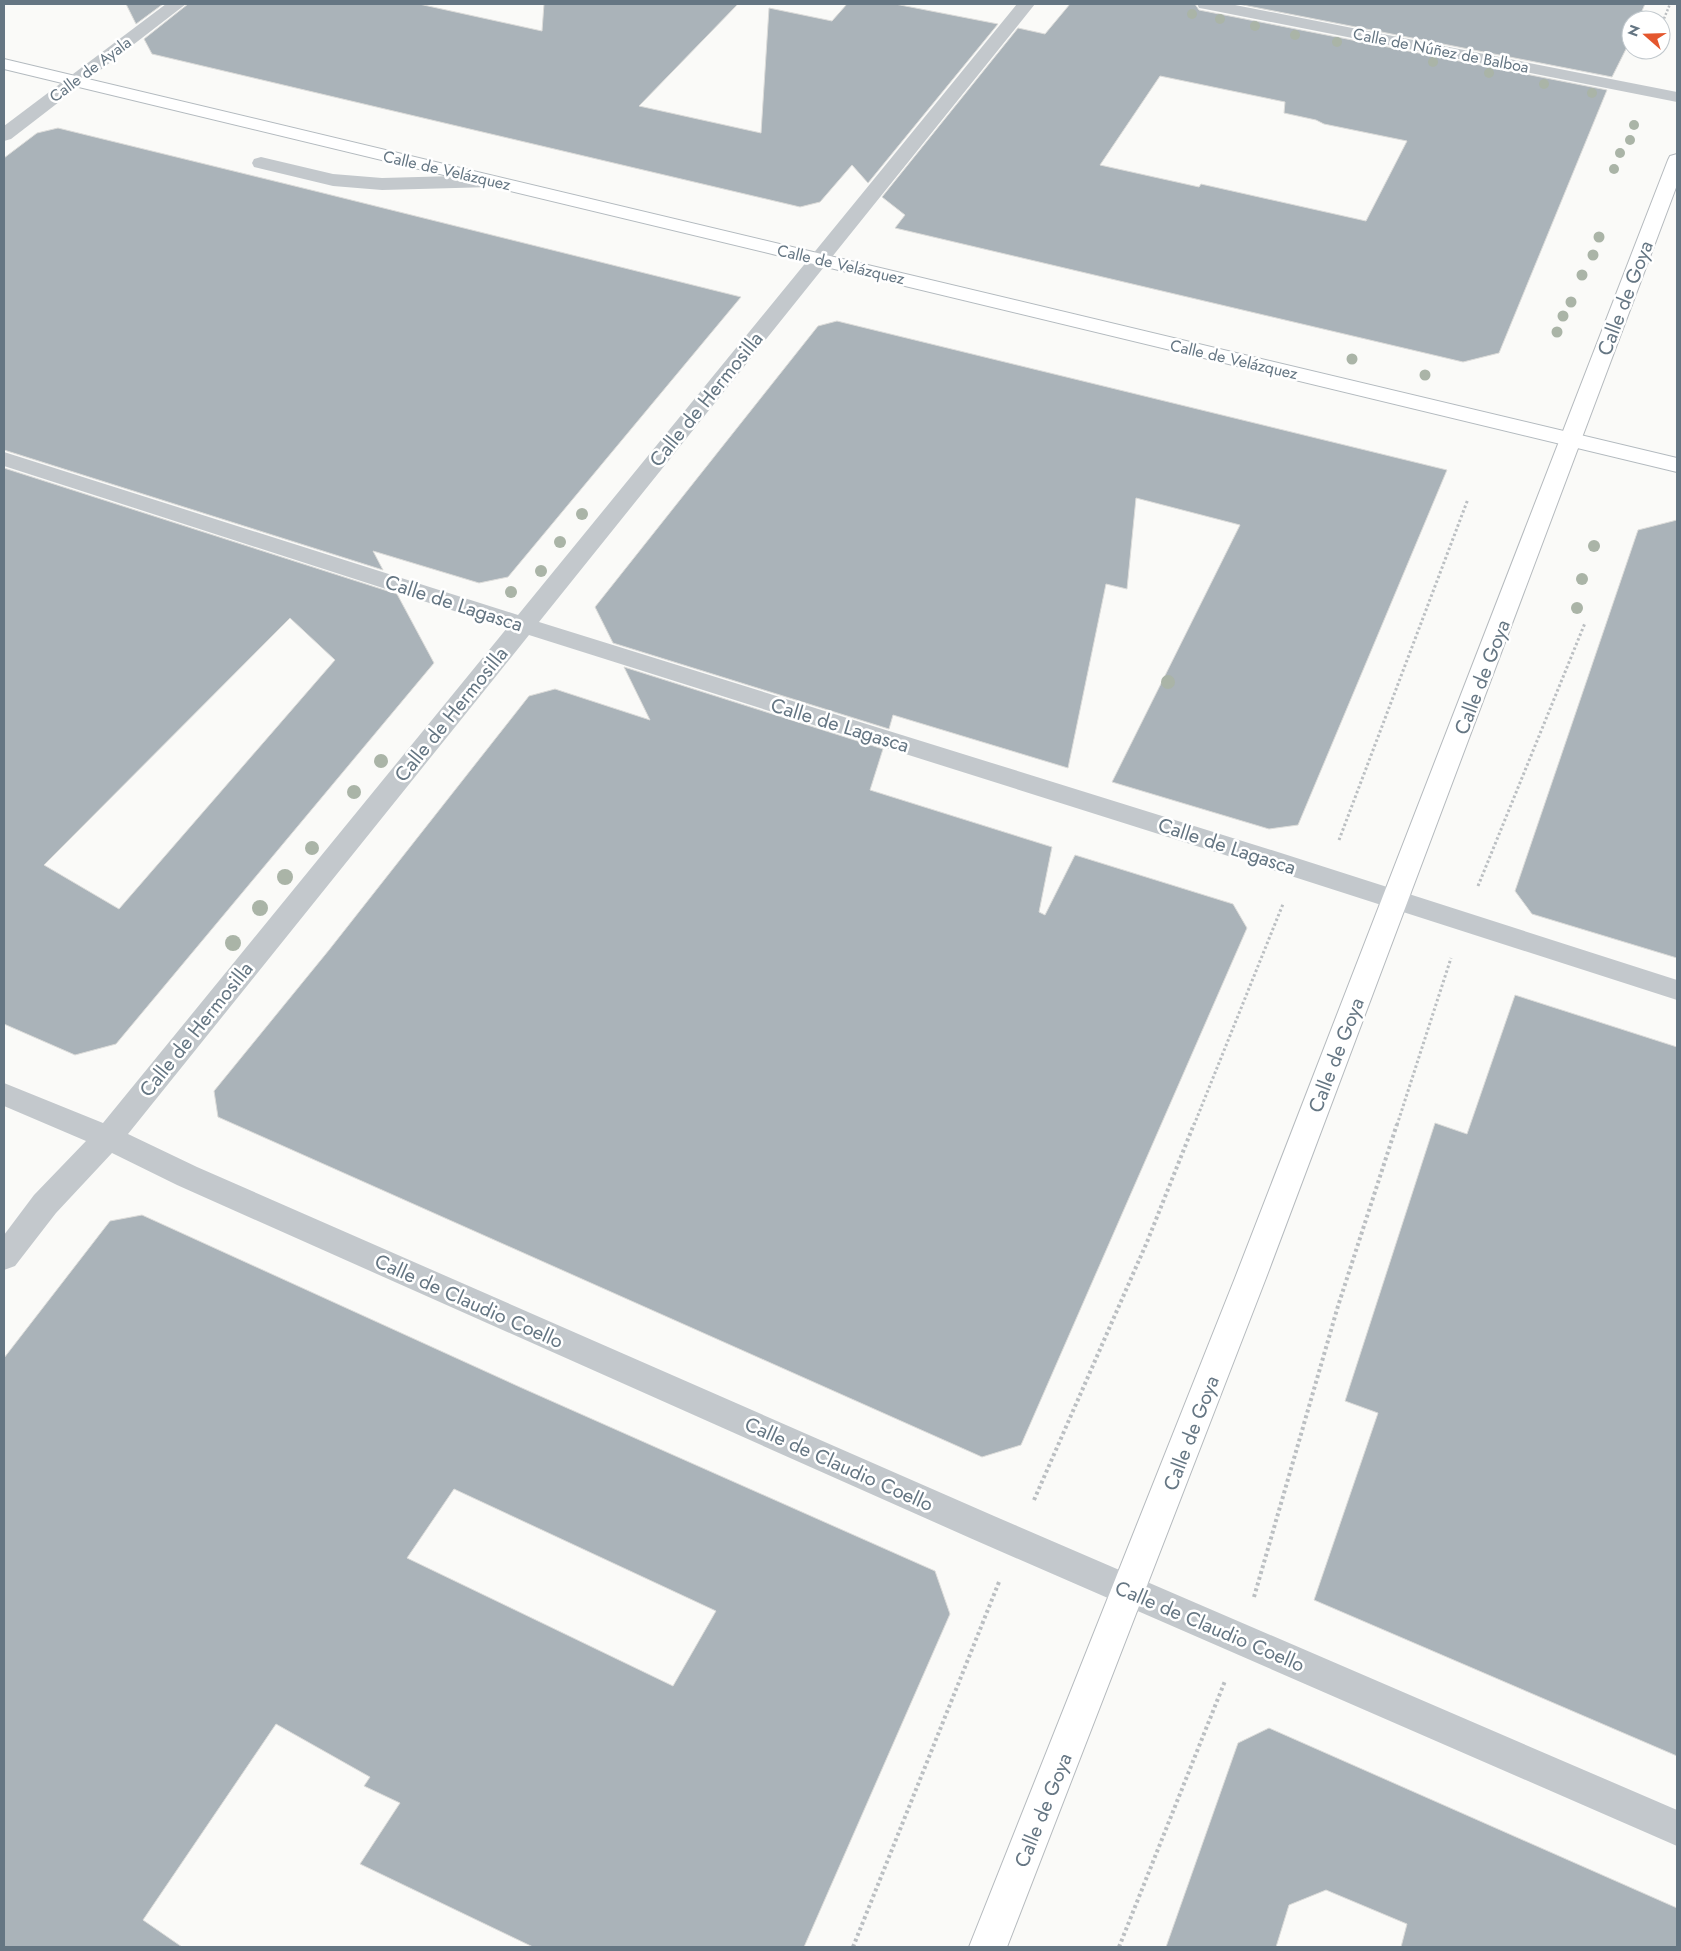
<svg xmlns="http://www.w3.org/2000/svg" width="1681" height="1951" font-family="Jost,sans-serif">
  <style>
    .building { fill: #aab3b9; stroke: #dcdcda; fill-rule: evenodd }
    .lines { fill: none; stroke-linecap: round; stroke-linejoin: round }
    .secondary-casing { stroke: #b3babf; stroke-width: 2 }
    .primary-casing { stroke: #b5babe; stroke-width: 2 }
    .path-far2 { stroke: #bbbfc2; stroke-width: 2.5; stroke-dasharray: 2 2; stroke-linecap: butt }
    .path-far1 { stroke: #bbbfc2; stroke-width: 3; stroke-dasharray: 2.5 2.5; stroke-linecap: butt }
    .path { stroke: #bbbfc2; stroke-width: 4; stroke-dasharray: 3 3; stroke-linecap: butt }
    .lane { fill: #c3c8cc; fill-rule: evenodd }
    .street { fill: #c3c8cc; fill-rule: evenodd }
    .secondary { fill: #fff; fill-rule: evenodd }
    .primary { fill: #fff; fill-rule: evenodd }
    .tree { fill: #aab4a7 }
    .labels { text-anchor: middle; stroke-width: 5; stroke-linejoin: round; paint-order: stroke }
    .far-street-label { font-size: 16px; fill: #657683; stroke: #fff }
    .street-label { font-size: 20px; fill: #657683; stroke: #fff }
  </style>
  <rect width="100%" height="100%" fill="#fafaf8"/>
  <!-- building -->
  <g class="building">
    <path d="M126,4H163L136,24Z"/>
    <path d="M188,4H419L542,31L544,4H738L639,106L761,133L769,8L832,21L847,4H895L998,24L868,183L852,165L820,202L800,207L152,54L144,39Z"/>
    <path d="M1070,4H1195L1199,10L1607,90L1499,353L1463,362L895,228L905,215L882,197L1018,28L1045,34ZM1160,76L1285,102L1284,113L1316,120L1324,124L1407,141L1366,221L1201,184L1199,187L1100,165Z"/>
    <path d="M1238,4H1645L1638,20H1631V39L1612,77Z"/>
    <path d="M58,128L315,191L741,297L508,577L479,583L373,551L383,570L4,450V158L37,133Z"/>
    <path d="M837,321L1447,470L1298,825L1269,829L1112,782L1240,525L1136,498L1127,589L1106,584L1068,768L893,715L889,729L613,643L595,607L818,326Z"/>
    <path d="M4,468L397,594L434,663L116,1044L75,1055L4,1024ZM290,618L335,660L119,909L44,865Z"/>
    <path d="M1677,520V958L1532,914L1515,891L1638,530Z"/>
    <path d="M624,667L883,749L870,790L1052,847L1039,912L1045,915L1075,855L1233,904L1247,928L1021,1445L982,1457L218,1117L214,1091L329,950L529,696L555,689L650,720Z"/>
    <path d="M1515,995L1677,1047V1756L1314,1600L1378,1413L1345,1401L1435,1123L1467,1134Z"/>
    <path d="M142,1215L522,1388L935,1571L950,1614L804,1947H533L360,1864L400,1803L364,1786L370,1777L276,1724L143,1920L182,1947H4V1358L110,1221ZM454,1489L716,1611L673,1686L407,1558Z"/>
    <path d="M1269,1728L1677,1908V1947H1401L1407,1924L1326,1890L1289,1905L1276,1947H1166L1238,1743Z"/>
  </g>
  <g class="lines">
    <!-- secondary casing -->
    <g class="secondary-casing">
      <path id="secondary" d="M4,59L1677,458V472L4,69Z"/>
    </g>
    <!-- primary casing -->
    <g class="primary-casing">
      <path id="primary" d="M1677,154V185L1266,1278L1007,1947H969L1235,1278L1668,160L1670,156Z"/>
    </g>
    <!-- path-far2 -->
    <path class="path-far2" d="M1661,26L1670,4"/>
    <!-- path-far1 -->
    <g class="path-far1">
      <path d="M1339,840L1468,499"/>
      <path d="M1478,886L1585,623"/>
      <path d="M1194,1125L1283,904"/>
      <path d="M1397,1125L1451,958"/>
    </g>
    <!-- path -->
    <g class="path">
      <path d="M1034,1500L1147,1242L1194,1124"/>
      <path d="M1254,1597L1338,1306L1397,1124"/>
      <path d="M853,1947L999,1582"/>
      <path d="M1119,1947L1225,1681"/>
    </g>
    <!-- lane -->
    <path class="lane" d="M261,157L333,174L382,178L492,175L499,177L502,181L499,185L492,187L382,190L333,186L254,167L252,163L254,159Z"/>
    <!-- street -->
    <g class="street">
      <path d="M166,4H186L11,139L4,141V126Z"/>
      <path d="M1017,4H1035L539,622L1281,853L1677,980V1000L1263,867L529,635L128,1134L197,1167L994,1516L1677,1810V1846L970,1538L177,1185L112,1153L56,1213L15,1266L4,1270V1235L34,1195L86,1141L4,1106V1083L103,1123L507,628L4,466V452L518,615Z"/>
      <path d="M1197,4H1230L1677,92V102L1205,9L1199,8Z"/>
    </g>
    <!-- secondary -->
    <use href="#secondary" class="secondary"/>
    <!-- primary -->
    <use href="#primary" class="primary"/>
  </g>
  <!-- trees -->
  <g class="tree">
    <circle cx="1192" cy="14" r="5"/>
    <circle cx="1220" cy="19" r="5"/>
    <circle cx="1255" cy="26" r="5"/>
    <circle cx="1295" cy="35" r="5"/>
    <circle cx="1337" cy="42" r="5"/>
    <circle cx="1433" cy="62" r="5"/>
    <circle cx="1489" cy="73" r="5"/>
    <circle cx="1544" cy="84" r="5"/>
    <circle cx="1592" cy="93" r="5"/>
    <circle cx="1634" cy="125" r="5"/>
    <circle cx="1630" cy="140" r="5"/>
    <circle cx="1620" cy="153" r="5"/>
    <circle cx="1614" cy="169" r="5"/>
    <circle cx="1599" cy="237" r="5.5"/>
    <circle cx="1593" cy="255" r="5.5"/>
    <circle cx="1582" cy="275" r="5.5"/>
    <circle cx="1571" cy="302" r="5.5"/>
    <circle cx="1563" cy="316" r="5.5"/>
    <circle cx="1557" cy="332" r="5.5"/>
    <circle cx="1352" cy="359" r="5.5"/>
    <circle cx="1425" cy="375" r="5.5"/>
    <circle cx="582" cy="514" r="6"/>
    <circle cx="560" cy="542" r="6"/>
    <circle cx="1594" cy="546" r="6"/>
    <circle cx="541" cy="571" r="6"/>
    <circle cx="1582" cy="579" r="6"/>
    <circle cx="511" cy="592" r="6"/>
    <circle cx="1577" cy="608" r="6"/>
    <circle cx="1168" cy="682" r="7"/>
    <circle cx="381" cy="761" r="7"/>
    <circle cx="354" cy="792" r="7"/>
    <circle cx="312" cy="848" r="7"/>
    <circle cx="285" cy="877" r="8"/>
    <circle cx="260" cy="908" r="8"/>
    <circle cx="233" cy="943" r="8"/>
  </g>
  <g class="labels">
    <!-- far-street labels -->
    <g class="far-street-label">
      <text transform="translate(1441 50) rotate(11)" y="6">Calle de Núñez de Balboa</text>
      <text transform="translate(90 69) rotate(-37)" y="6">Calle de Ayala</text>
      <text transform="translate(447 170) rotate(13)" y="6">Calle de Velázquez</text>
      <text transform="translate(841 264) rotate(13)" y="6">Calle de Velázquez</text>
      <text transform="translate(1234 359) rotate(13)" y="6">Calle de Velázquez</text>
    </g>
    <!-- street labels -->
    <g class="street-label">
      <text transform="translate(1625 298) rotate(-69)" y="7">Calle de Goya</text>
      <text transform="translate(706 399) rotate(-51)" y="7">Calle de Hermosilla</text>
      <text transform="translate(454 603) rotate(18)" y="7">Calle de Lagasca</text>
      <text transform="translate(1482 677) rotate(-69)" y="7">Calle de Goya</text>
      <text transform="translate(451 714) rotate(-51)" y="7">Calle de Hermosilla</text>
      <text transform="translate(840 725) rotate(17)" y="7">Calle de Lagasca</text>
      <text transform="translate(1227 846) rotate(18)" y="7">Calle de Lagasca</text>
      <text transform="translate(196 1029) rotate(-51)" y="7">Calle de Hermosilla</text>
      <text transform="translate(1336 1055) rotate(-69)" y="7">Calle de Goya</text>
      <text transform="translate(469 1301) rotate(24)" y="7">Calle de Claudio Coello</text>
      <text transform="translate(1191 1433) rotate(-69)" y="7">Calle de Goya</text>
      <text transform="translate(839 1464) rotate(24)" y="7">Calle de Claudio Coello</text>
      <text transform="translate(1210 1626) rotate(23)" y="7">Calle de Claudio Coello</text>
      <text transform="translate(1043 1810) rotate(-68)" y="7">Calle de Goya</text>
    </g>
  </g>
  <!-- border -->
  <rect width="1681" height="1951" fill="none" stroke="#657683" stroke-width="10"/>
  <!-- north arrow -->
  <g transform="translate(1646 35) rotate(290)"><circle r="24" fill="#ffffff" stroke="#c1c8cd"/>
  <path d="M0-4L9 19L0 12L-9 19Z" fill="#e4572e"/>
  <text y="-8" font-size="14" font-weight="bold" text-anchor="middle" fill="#657683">N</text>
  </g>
</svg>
